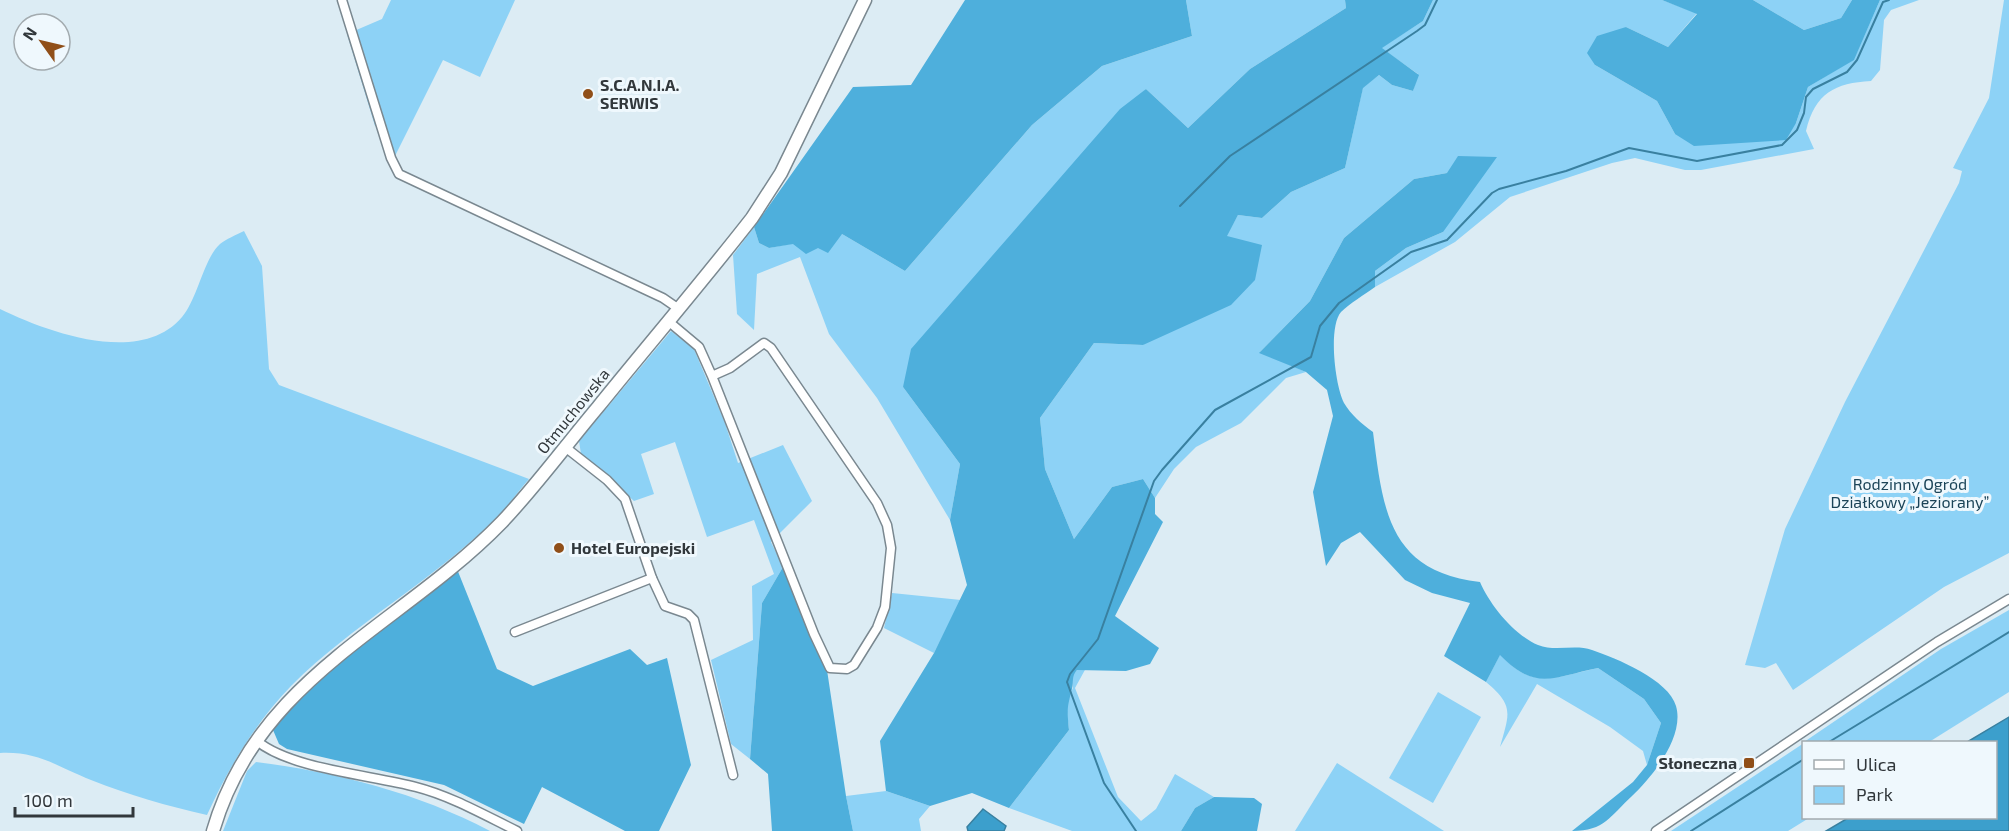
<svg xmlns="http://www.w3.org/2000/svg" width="2009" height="831" font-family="'Exo 2',sans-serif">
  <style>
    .green { fill: #8dd2f6 }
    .forest { fill: #4eafdc }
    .water { fill: #3c9fcc; stroke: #3980a0; stroke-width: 1.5 }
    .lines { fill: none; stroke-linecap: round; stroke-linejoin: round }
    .stream { stroke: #3980a0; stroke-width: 2 }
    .street-casing { stroke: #7a8890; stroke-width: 11 }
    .secondary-casing { stroke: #7a8890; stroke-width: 15 }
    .street { stroke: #fff; stroke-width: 8 }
    .secondary { stroke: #fff; stroke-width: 12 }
    .poi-dot { fill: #904f19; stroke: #eff8fd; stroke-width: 2 }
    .labels { text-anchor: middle; stroke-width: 6; stroke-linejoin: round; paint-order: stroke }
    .poi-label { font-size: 16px; font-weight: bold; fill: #31373b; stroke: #eff8fd; text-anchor: start }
    .street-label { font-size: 16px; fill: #31373b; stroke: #eff8fd }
    .park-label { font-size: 16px; fill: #1b4458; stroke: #eff8fd }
  </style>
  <rect width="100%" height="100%" fill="#dcecf4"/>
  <!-- green -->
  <g class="green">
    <path d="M391,0H515L480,77L443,60L394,158L382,122L375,126L347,34L382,19Z"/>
    <path d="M1186,0H1345L1346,8L1250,69L1188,128L1146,89L903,387L960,464L950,520L877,398L829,334L800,257L757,274L754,330L737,314L733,255L754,227L759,243L769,248L842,234L905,271L1032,125L1102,66L1192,36Z"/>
    <path d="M1433,0H1662L1697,13L1668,47L1626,27L1595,65L1657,101L1675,134L1796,123L1808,87L1854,59L1880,0H1919L1891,10L1884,20L1880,70L1871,81C1835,83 1815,93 1806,131L1814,149L1701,170H1685L1635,158L1612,163L1510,197L1455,242L1375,287V271L1406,248L1443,232L1447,173L1414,179L1344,238L1310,301L1260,352L1306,372L1286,378L1241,423L1196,447L1174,469L1155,498L1143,479L1112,487L1074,539L1045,469L1040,418L1094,343L1143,345L1226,236L1238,215L1262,218L1291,192L1345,168L1363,87L1379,75L1392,85L1413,91L1418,74L1381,48L1423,21Z"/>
    <path d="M1753,0H1852L1841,18L1804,30Z"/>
    <path d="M2004,0H2009V553L1944,587L1793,690L1776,663L1765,668L1745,665L1785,529L1845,402L1959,183L1962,171L1953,168L1989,98Z"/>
    <path d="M244,231L262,266L269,369L279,385L529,479C517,493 506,509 493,521C431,582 353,624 291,686C255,723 228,769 207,815C167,806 129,795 91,780C58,767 38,751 0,753V309C49,333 146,368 185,313C198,295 205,257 220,244C226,239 236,235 244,231Z"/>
    <path d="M671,331L694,349L725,423L738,463L783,445L812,501L771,542L783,567L762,603L750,759L731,744L711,660L753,640L752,586L774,574L754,520L707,537L675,442L641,454L654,494L634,501L581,454L579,441Z"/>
    <path d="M892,593L961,600L934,653L884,628Z"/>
    <path d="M2009,610V692L1929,742H1804L1941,649Z"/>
    <path d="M1500,654C1533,691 1555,677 1598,668L1644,699L1661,723L1647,765L1643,751L1610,727L1537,684L1500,747C1509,714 1515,706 1486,682Z"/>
    <path d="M1086,668L1075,688L1118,797L1141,821L1156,809L1175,774L1214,797L1195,808L1181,831H1072L1009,808L1069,730L1066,702L1073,688L1072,676L1077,670Z"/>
    <path d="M1438,692L1481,717L1433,803L1389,778Z"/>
    <path d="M1804,743V818H1809L1788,831H1671Z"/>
    <path d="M256,762C336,772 418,793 490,831H223L247,771Z"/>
    <path d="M1337,763L1444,831H1295Z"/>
    <path d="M886,791L930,806L919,819L921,831H853L846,796Z"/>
  </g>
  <!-- forest -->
  <g class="forest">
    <path d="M965,0H1186L1192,36L1102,66L1032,125L905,271L842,234L828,253L818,248L806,254L793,244L769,248L759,243L754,227L853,87L911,85Z"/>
    <path d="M1345,0H1433L1423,21L1382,48L1419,75L1413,91L1392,85L1379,75L1363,88L1345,168L1291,192L1262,218L1238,215L1227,236L1262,245L1255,280L1231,305L1143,345L1094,343L1040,418L1045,469L1074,539L1112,487L1143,479L1155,498V514L1163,522L1115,616L1159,648L1150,664L1126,671L1077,670C1071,677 1074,681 1072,689C1067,708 1067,709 1069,730L1009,808L972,793L930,806L886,791L880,741L934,653L967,585L950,520L960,464L903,387L911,349L1120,109L1146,89L1188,128L1250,69L1346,8Z"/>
    <path d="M1662,0H1753L1804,30L1841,18L1852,0H1880L1854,60L1808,87L1796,123L1786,140L1694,146L1675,134L1657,101L1595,65L1587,53L1597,36L1626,27L1668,47L1697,14Z"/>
    <path d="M1458,156L1497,157L1443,232L1406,248L1375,271V287C1364,295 1350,303 1341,312C1328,327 1335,386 1344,403C1351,415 1362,424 1373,432C1383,510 1388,571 1480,582C1490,605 1513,634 1538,645C1555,652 1575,644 1592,650C1616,658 1669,680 1676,706C1685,737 1652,777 1632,796C1610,816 1605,831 1572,831L1633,782L1647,765L1661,723L1644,699L1598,668C1553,677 1536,692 1500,655L1486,682L1444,656L1470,603L1432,593L1405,580L1360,532L1341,543L1326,566L1313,492L1333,416L1327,390L1306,372L1259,353L1310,301L1344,238L1414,179L1447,173Z"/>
    <path d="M783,567L827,670L846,796L853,831H772L768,774L750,759L762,603Z"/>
    <path d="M457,569L497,669L533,686L630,649L647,665L667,658L691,765L659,831H625L542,787L524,824L444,785L287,749L279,744L273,730L276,724L320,676Z"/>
    <path d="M1214,797L1254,798L1262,804L1257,831H1181L1195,808Z"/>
  </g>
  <!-- water -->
  <g class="water">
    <path d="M2009,717V831H1826L1848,818H1996V742H1967Z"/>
    <path d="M983,809L1006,826L1004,831H968L967,827Z"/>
  </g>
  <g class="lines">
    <!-- stream -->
    <g class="stream">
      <path d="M1180,206L1230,156L1417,31L1425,25L1437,0"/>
      <path d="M1829,742L2009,632"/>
      <path d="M1136,831L1104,783L1067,682L1070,674L1098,639L1154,481L1162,470L1215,410L1311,357L1320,326L1339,303L1411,252L1447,240L1492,193L1499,189L1566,171L1629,148L1697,161L1782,145L1797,130L1804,113L1806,97L1813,89L1847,72L1857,60L1883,2L1889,0"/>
      <path d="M1691,831L1804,759"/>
    </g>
    <!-- street casing -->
    <g class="street-casing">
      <g id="street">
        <path d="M342,0L391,158L399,174L663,298L679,309"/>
        <path d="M668,321L699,347L712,376L730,368L764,343L771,348L877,503L887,525L891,548L885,607L877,628L854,665L847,669L830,668L814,634L712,376"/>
        <path d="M565,447L607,480L625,499L652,578"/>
        <path d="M515,632L652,578L665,606L688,614L694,620L733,775"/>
        <path d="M257,741C291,769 371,775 416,787C451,796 484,815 517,831"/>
        <path d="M1656,831L1937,642L2009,599"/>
      </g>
    </g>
    <!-- secondary casing -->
    <g class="secondary-casing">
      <path id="secondary" d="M213,831C258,676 400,627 502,522C536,486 566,445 598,407C649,344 702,282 752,218L781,173L865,0"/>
    </g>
    <!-- street -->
    <use href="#street" class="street"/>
    <!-- secondary -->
    <use href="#secondary" class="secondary"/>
  </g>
  <!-- markers -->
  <g class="poi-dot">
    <circle cx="588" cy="94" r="6"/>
    <circle cx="559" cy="548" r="6"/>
    <rect x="1743" y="757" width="12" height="12" rx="3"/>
  </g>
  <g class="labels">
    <!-- poi labels -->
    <g class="poi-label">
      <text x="600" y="91">S.C.A.N.I.A.<tspan x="600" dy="18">SERWIS</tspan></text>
      <text x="571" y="554">Hotel Europejski</text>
      <text x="1737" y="769" text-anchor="end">Słoneczna</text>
    </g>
    <!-- street labels -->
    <g class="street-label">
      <text transform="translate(573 411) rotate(-51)" y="6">Otmuchowska</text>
    </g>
    <!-- park labels -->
    <g class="park-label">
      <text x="1910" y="490">Rodzinny Ogród<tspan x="1910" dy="18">Działkowy „Jeziorany”</tspan></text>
    </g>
  </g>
  <!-- legend -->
  <rect x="1802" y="741" width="195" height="78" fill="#eff8fd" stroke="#a3abaf" stroke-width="1.5"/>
  <rect x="1814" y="760" width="30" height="9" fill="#ffffff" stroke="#a3abaf" stroke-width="1.5"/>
  <text x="1856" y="771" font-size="18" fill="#31373b">Ulica</text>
  <rect x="1814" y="786" width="30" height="18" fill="#8dd2f6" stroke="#a3abaf" stroke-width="1.5"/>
  <text x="1856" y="801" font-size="18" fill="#31373b">Park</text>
  <!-- north arrow -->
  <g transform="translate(42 42) rotate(304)"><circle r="28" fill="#eff8fd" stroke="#a3abaf" stroke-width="1.5"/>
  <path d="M0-4.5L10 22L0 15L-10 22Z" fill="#904f19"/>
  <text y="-9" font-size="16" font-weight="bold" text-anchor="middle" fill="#31373b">N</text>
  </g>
  <!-- scale -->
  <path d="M15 807v9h118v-9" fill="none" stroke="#31373b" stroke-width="3"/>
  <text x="24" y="807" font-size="18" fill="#31373b" stroke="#eff8fd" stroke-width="4.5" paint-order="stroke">100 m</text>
</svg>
